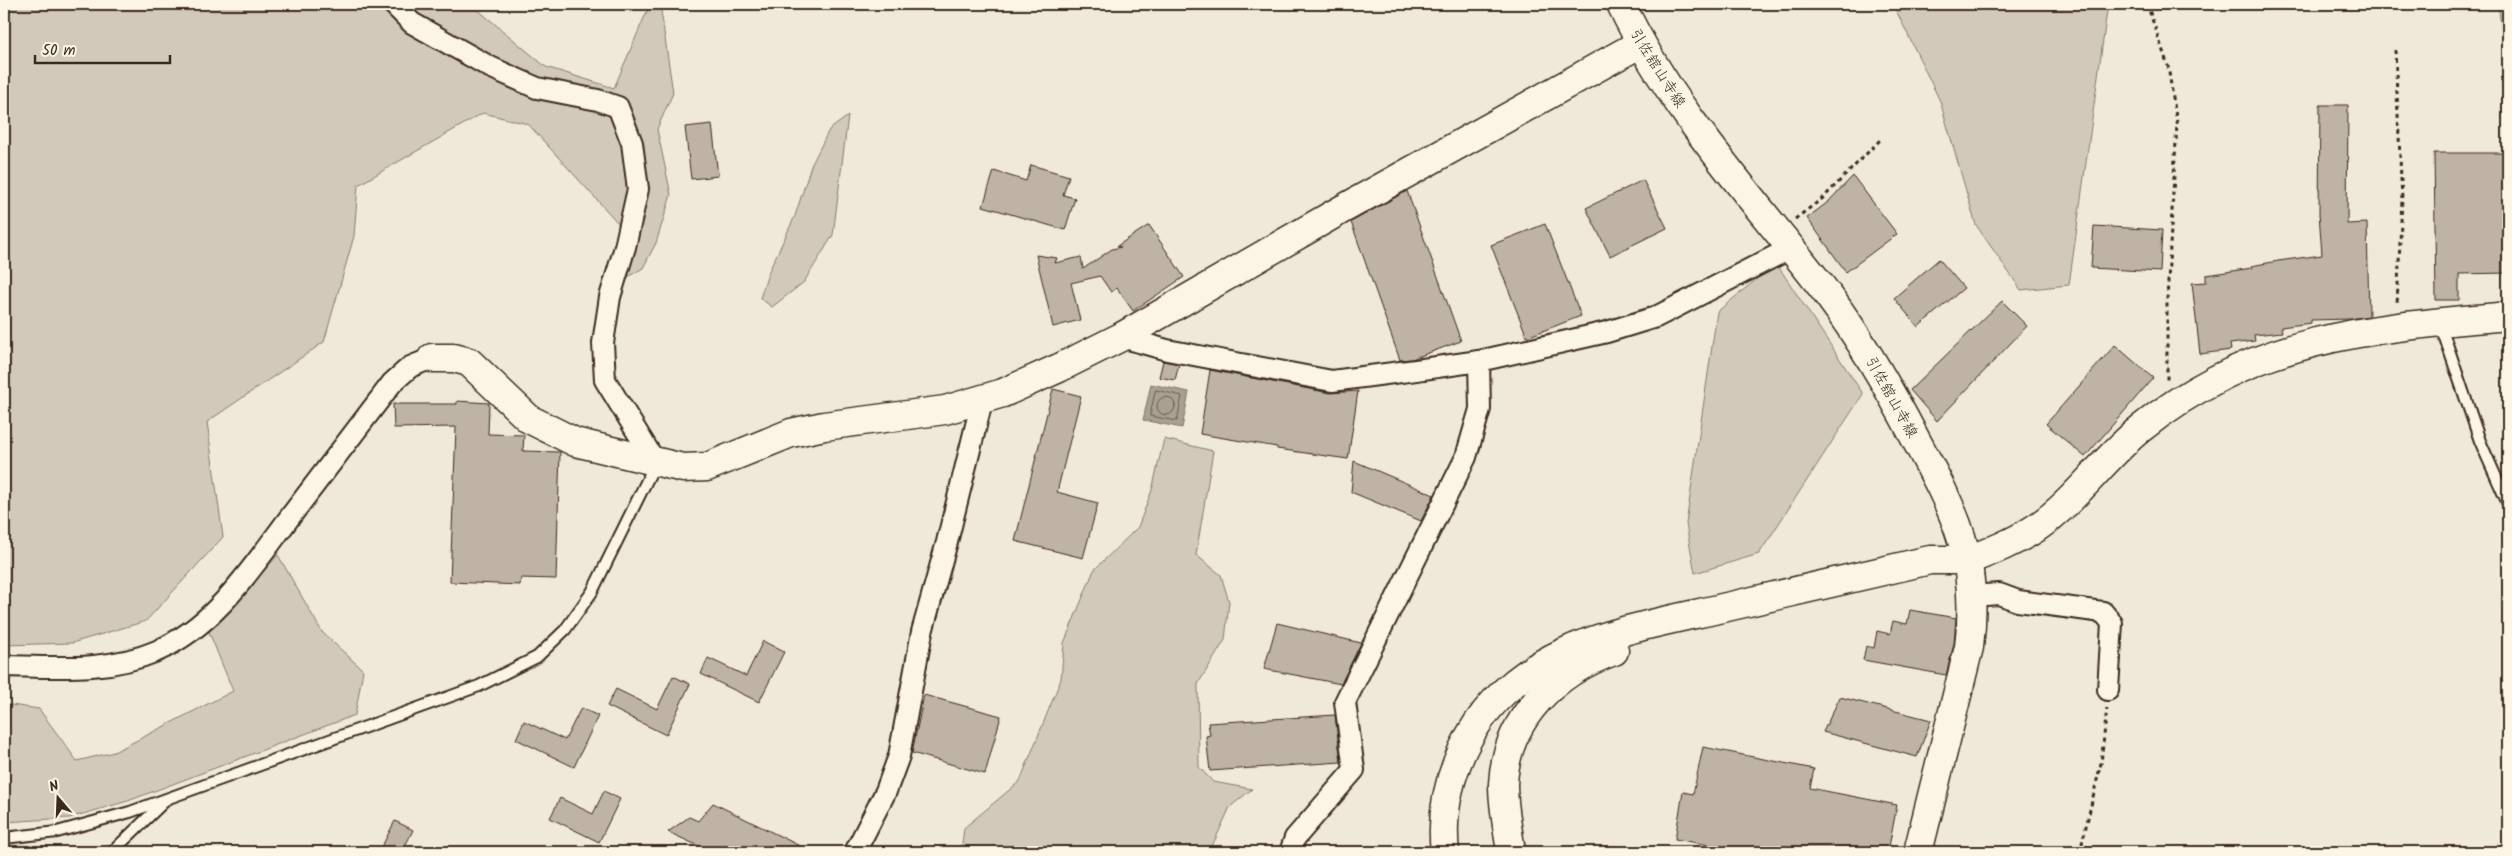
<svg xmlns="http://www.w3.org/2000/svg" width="2512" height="856" font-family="Kalam,'Klee One',sans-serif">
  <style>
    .green { fill: #d2c9ba; stroke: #867a6c }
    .water { fill: #aaa091; stroke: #7e7163 }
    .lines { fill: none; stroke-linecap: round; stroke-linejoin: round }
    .shore { stroke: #67594c; stroke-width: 1 }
    .building { fill: #beb3a4; stroke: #3b2a1e }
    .lane-casing { stroke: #3b2a1e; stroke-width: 14 }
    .street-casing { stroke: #3b2a1e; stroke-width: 24 }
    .secondary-casing { stroke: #3b2a1e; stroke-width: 31 }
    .highway-casing { stroke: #3b2a1e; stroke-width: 31 }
    .path { stroke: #3b2a1e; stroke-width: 3; stroke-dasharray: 4 4; stroke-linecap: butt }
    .lane { stroke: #fcf5e5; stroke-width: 10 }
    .street { stroke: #fcf5e5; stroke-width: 20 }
    .secondary { stroke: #fcf5e5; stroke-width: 28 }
    .highway { stroke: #fcf5e5; stroke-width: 28 }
    .labels { text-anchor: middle; stroke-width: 4.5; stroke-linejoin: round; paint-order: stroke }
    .street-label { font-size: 15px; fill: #3b2a1e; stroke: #fcf5e5 }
  </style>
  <rect width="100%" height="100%" fill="#f0e9d9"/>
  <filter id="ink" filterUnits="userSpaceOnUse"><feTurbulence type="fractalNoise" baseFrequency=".02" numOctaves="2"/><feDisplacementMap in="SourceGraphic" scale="10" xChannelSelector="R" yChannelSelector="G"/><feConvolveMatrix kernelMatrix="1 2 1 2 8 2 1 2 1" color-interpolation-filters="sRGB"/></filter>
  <g filter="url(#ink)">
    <!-- green -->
    <g class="green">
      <path d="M4,4H471L546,67L614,88L650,4H660L673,93L657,129L671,195L656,243L643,268L626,278L618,223L528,124L483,113L358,185L354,236L324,342L207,422L223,537L146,621L72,643L4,645Z"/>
      <path d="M1893,4H2108L2069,285L2021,290L1976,225L1940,101Z"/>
      <path d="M2498,4H2508V79Z"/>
      <path d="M848,116L833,235L804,282L772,307L760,298L769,271L795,216L811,166L829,130Z"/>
      <path d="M1776,263L1863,394L1759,554L1695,573L1686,524L1717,312Z"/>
      <path d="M1164,439L1213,451L1196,555L1221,575L1229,602L1225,640L1198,684L1199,767L1213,782L1252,789L1230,807L1215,840L1207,852H961L964,828L1020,781L1061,679L1064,643L1094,570L1138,527L1152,490Z"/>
      <path d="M278,555L322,632L363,670L355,715L128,801L69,818L4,822V704L39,709L77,761L114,752L233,691L209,632Z"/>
    </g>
    <!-- water -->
    <path class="water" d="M1151,384L1189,392L1182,428L1143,420Z"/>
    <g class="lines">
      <!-- shore -->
      <g class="shore">
        <path d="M1156,390L1182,396L1177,421L1150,416Z"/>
        <circle cx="1166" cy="406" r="9"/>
      </g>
    </g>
    <!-- building -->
    <g class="building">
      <path d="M2320,105H2348L2347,224L2367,223L2369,316L2350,319L2311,320V323L2281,327L2282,332L2254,335L2255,341L2230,344L2231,350L2200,354L2192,283L2206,282V275L2252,268L2251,266L2278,261L2322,255L2319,213Z"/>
      <path d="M712,124L718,176L691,179L685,127Z"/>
      <path d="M2434,153H2508V273L2459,274V300H2436Z"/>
      <path d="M1031,165L1069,176L1063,195L1075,198L1065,230L983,206L994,171L1026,181Z"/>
      <path d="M1853,176L1897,234L1846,272L1807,218L1828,202Z"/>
      <path d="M1643,180L1667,228L1610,256L1586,208Z"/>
      <path d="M1407,191L1461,341L1412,359L1400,360L1351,222Z"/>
      <path d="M1545,224L1581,316L1527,337L1491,245Z"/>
      <path d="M1149,225L1184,277L1133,311L1117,288L1111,292L1100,276L1071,283L1080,320L1053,327L1036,255L1057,258L1055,263L1081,257L1083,269L1112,249L1121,247L1117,246Z"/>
      <path d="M2094,226L2162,230L2160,272L2091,268Z"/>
      <path d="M1939,259L1964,288L1918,327L1894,298Z"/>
      <path d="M2002,301L2027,326L1937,421L1910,390Z"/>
      <path d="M2115,345L2153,378L2085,457L2046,424Z"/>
      <path d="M1163,361L1179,364L1175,380L1159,377Z"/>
      <path d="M1210,370L1330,393L1358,391L1348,459L1277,449V447L1200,434Z"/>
      <path d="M1053,389L1081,396L1057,492L1098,503L1083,558L1015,541Z"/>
      <path d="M457,401L489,403L488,434L524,435L523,451L560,452L556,579L521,578L520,585L450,582L456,427L394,428L393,404H457Z"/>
      <path d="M1354,461L1434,495L1421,521L1351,492Z"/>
      <path d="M1910,610L1956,618L1954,644L1946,675L1863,660L1866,646L1874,648L1877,631L1890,634L1893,621L1907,624Z"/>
      <path d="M1277,623L1361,643L1341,684L1264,669Z"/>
      <path d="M763,641L784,652L759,702L701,674L708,658L746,676Z"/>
      <path d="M673,676L690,684L666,735L607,706L616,689L657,709Z"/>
      <path d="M924,695L1001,716L985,774L912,753Z"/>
      <path d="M1840,697L1931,720L1917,757L1823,732Z"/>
      <path d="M581,708L598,716L574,767L516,739L524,721L565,740Z"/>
      <path d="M1335,715L1341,762L1210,771L1206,736L1210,735L1208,723Z"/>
      <path d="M1703,747L1814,769L1810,788L1897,805L1888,852H1750L1675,839L1683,792L1693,794Z"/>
      <path d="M604,791L620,799L599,842L550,818L560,798L593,814Z"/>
      <path d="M713,803L812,852H712L668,832L689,817L698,821Z"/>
      <path d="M395,821L413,830L402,852H379Z"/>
    </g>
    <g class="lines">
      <!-- lane casing -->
      <g class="lane-casing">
        <g id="lane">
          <path d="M2443,324L2444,335L2480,441L2508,504"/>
          <path d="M4,838L57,832L130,812L479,686L537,657L565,630L592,592L655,464"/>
          <path d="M112,852L165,801"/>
        </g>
      </g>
      <!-- street casing -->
      <g class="street-casing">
        <g id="street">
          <path d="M393,4L412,23L490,67L537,88L598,100L618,107L632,143L638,189L625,247L610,297L603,343L605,380L656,463"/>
          <path d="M1121,337L1167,350L1332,381L1416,370L1479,361L1607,332L1656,317L1791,248"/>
          <path d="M1972,596L1999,594L2018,601L2103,612L2112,623L2108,690"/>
          <path d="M4,666C55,667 108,672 157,651C218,624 254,564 293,513C326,470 359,427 392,383L410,367L432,358"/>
          <path d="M855,852L886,791L899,756L922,632L947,542L982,401"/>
          <path d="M1290,852L1295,838L1354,770L1345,702L1466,457L1480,409L1479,361"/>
        </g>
      </g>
      <!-- secondary casing -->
      <g class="secondary-casing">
        <g id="secondary">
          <path d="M1621,4C1672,112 1756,201 1828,295C1862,341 1890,390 1916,440C1956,514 1980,560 1969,647L1918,852"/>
          <path d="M432,358H454L469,362L529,419L575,442L683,468L707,467L791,433L824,426L945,410L1003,393L1059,368L1121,337L1341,210L1641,43"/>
          <path d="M1968,560C1992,551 2015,542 2036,528C2076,501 2103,459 2140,429C2254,337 2368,328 2508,316"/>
        </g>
      </g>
      <!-- highway casing -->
      <g class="highway-casing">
        <g id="highway">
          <path d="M1445,852C1441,817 1448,781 1463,749C1512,643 1629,630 1731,606C1797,591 1863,575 1930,560H1968"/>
          <path d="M1511,852C1508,830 1503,807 1503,784C1506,718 1555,672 1614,651"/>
        </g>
      </g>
      <!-- path -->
      <g class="path">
        <path d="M2147,4L2168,66L2177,123L2167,299V383"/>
        <path d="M2395,50L2402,200L2397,305"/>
        <path d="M1795,219L1823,198L1882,138"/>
        <path d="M2080,852L2101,763L2107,708"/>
      </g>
      <!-- lane -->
      <use href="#lane" class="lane"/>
      <!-- street -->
      <use href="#street" class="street"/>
      <!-- secondary -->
      <use href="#secondary" class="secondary"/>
      <!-- highway -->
      <use href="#highway" class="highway"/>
    </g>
  </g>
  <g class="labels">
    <!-- street labels -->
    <g class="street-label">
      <text transform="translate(1658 68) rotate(58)" y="5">引佐舘山寺線</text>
      <text transform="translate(1892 397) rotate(61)" y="5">引佐舘山寺線</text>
    </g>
  </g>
  <!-- margin -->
  <rect width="2512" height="856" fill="none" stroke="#fcf5e5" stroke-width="20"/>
  <rect x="10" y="10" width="2492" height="836" fill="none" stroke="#3b2a1e" stroke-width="2" filter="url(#ink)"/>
  <!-- north arrow -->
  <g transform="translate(58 798) rotate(341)" stroke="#fcf5e5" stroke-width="4" paint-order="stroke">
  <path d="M0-4L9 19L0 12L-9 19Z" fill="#3b2a1e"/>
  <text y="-8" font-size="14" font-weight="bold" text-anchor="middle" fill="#3b2a1e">N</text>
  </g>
  <!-- scale -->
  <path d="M35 55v8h135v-8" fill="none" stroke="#3b2a1e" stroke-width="2.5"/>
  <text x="42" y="55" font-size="15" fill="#3b2a1e" stroke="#fcf5e5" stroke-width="4" paint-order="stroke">50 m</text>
</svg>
